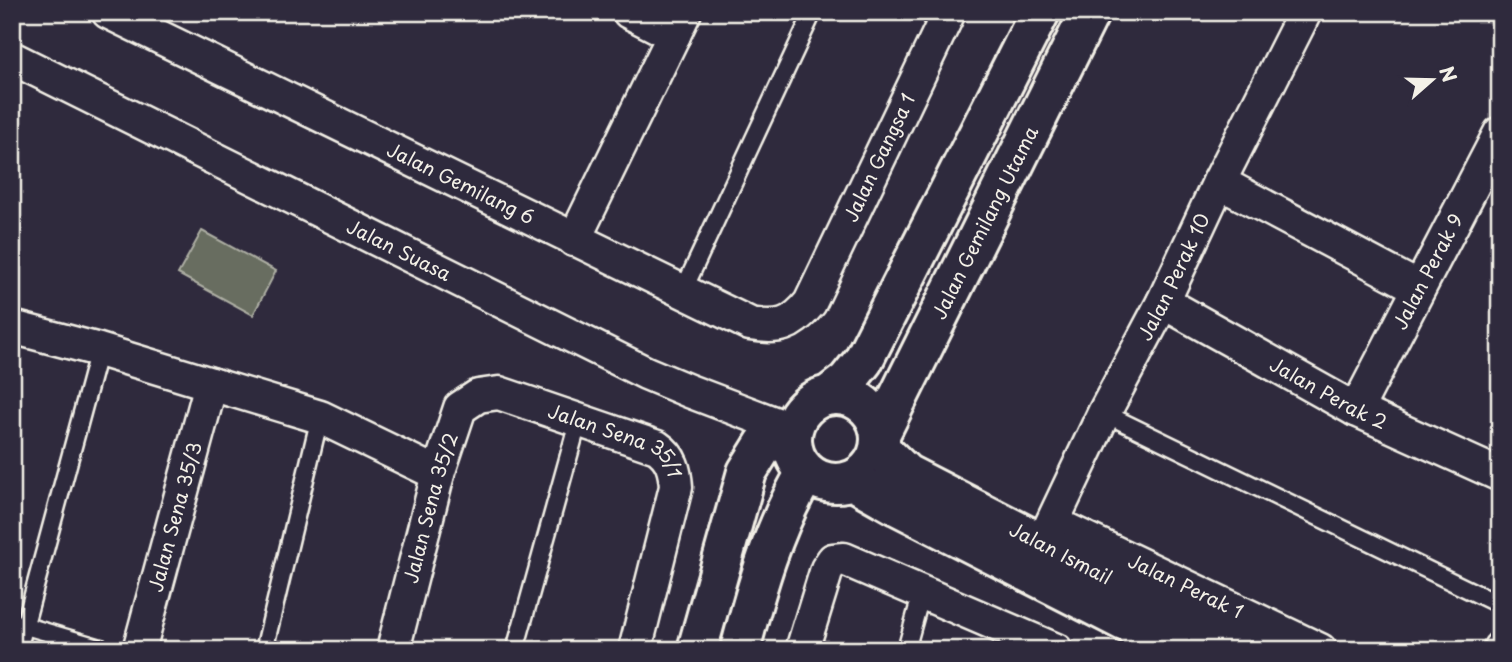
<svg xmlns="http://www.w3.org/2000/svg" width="1512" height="662" font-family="'Playpen Sans',sans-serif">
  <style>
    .green { fill: #676d60; stroke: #aeafa4; stroke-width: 2 }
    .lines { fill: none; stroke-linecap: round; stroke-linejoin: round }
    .service-casing { stroke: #f4f1e8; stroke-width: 21 }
    .minor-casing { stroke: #f4f1e8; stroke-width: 37 }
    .tertiary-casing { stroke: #f4f1e8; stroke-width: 44 }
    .secondary-casing { stroke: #f4f1e8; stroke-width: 44 }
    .service { stroke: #2f2a3d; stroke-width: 16 }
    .minor { stroke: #2f2a3d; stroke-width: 32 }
    .tertiary { stroke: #2f2a3d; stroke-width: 38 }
    .secondary { stroke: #2f2a3d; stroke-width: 38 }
    .labels { text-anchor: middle; stroke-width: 6; stroke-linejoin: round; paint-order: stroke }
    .street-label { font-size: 19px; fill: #f4f1e8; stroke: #2f2a3d }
  </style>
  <rect width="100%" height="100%" fill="#2f2a3d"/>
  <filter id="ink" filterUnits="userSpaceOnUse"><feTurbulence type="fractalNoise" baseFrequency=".0143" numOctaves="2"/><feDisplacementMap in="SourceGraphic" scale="14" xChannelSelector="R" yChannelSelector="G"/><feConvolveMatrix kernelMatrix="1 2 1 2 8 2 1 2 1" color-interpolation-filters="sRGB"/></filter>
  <g filter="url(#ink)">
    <!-- green -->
    <path class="green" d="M202,231L276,271L253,315L178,274Z"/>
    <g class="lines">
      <!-- service casing -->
      <g class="service-casing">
        <g id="service">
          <path d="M683,291L813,12"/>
          <path d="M1104,413L1500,605"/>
          <path d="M12,622L108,650"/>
          <path d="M18,650L99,350"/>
          <path d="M264,650L320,417"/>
          <path d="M515,650L579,419"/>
          <path d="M906,650L922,592"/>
        </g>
      </g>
      <!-- minor casing -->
      <g class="minor-casing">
        <g id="minor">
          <path id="s1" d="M108,12L750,324C779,329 791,326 810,303L949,12"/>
          <path d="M629,12L674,35"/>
          <path id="s2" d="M12,58L646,373L689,391L792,430"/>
          <path d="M1219,182L1419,288"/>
          <path d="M574,240L685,12"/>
          <path id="s3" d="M1163,302L1356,410L1500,475"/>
          <path d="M12,327L99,350L320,417L438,474"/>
          <path id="s4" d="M1356,410L1500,133"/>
          <path id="s5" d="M1053,523L1320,650"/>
          <path id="s6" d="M1042,544L1104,413L1163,302L1219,182L1305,12"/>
          <path id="s7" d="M139,650L211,384"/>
          <path id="s8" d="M393,650L438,474L460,408L478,396L499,393L657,447C672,457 675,471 676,487L635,650"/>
          <path d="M802,650L827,569L833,560L844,559L1056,650"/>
          <path d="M1499,650L1500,648"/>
        </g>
      </g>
      <!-- tertiary casing -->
      <g class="tertiary-casing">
        <g id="tertiary">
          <path d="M697,650L747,472L765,443L792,430"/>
          <path d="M740,650C756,589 773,527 806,473"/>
        </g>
      </g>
      <!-- secondary casing -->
      <g class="secondary-casing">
        <g id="secondary">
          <circle cx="836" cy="439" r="44"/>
          <path d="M829,395L847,381L863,361L1040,12"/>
          <path id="s9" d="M880,434L1090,12"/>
          <path id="s10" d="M880,449L906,474L1249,650"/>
          <path d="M854,481L898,506L1181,650"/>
        </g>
      </g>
      <!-- service -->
      <use href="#service" class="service"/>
      <!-- minor -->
      <use href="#minor" class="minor"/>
      <!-- tertiary -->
      <use href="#tertiary" class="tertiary"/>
      <!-- secondary -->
      <use href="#secondary" class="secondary"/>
    </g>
  </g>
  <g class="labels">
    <!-- street labels -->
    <g class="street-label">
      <text dy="7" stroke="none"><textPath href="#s1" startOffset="943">Jalan Gangsa 1</textPath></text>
      <text dy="7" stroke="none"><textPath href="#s1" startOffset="392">Jalan Gemilang 6</textPath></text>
      <text dy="7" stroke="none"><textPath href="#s9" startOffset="236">Jalan Gemilang Utama</textPath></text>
      <text dy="7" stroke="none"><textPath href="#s2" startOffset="432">Jalan Suasa</textPath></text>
      <text dy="7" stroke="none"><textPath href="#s4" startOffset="156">Jalan Perak 9</textPath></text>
      <text dy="7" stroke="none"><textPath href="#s6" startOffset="298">Jalan Perak 10</textPath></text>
      <text dy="7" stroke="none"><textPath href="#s3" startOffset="189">Jalan Perak 2</textPath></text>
      <text dy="7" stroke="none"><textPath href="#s8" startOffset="422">Jalan Sena 35/1</textPath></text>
      <text dy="7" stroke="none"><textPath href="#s8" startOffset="147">Jalan Sena 35/2</textPath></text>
      <text dy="7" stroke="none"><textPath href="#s7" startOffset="138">Jalan Sena 35/3</textPath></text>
      <text dy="7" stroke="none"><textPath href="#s10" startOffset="210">Jalan Ismail</textPath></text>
      <text dy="7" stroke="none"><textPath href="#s5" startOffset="147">Jalan Perak 1</textPath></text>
    </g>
  </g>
  <!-- margin -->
  <rect width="1512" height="662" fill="none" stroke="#2f2a3d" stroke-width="42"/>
  <rect x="21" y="21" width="1470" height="620" fill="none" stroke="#f4f1e8" stroke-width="2.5" filter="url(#ink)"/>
  <!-- north arrow -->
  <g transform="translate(1432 80) rotate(70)" stroke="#2f2a3d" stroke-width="5" paint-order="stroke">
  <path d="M0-5L12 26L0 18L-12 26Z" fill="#f4f1e8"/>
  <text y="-10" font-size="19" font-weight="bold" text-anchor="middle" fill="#f4f1e8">N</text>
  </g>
</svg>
